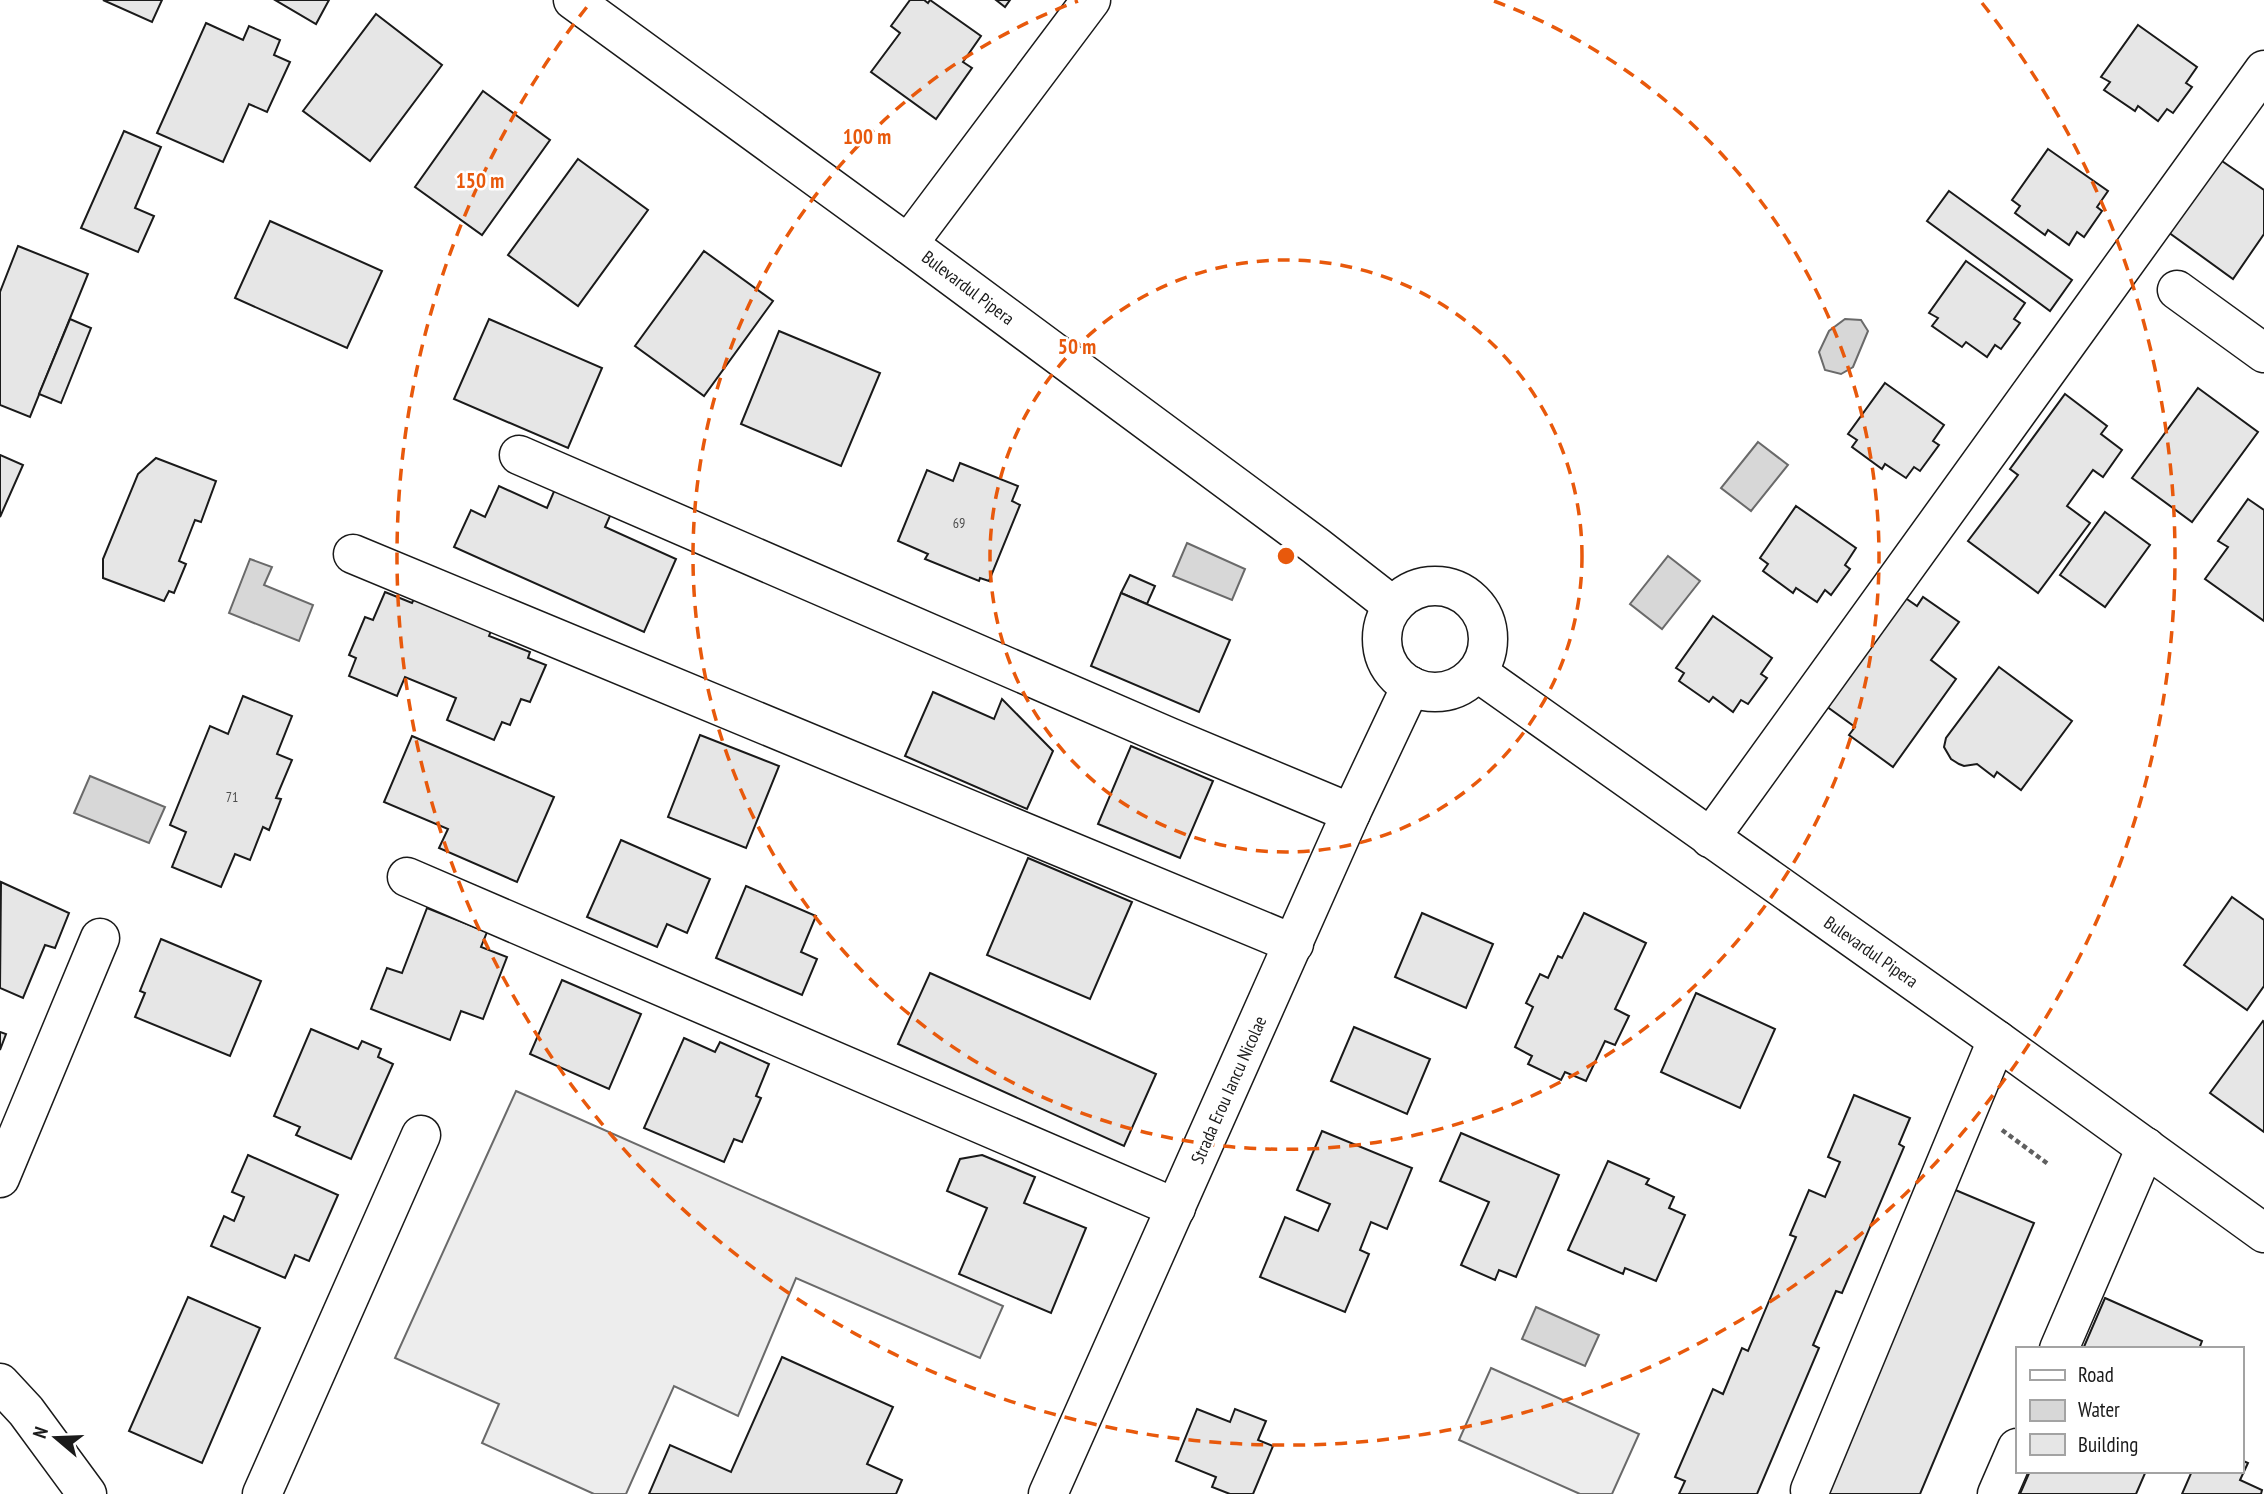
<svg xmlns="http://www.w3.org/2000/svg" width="2264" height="1494" font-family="'PT Sans Narrow',sans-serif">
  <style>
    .built { fill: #ededed; stroke: #6a6a6a; stroke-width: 2 }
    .water { fill: #d7d7d7; stroke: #6a6a6a; stroke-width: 2 }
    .building { fill: #e6e6e6; stroke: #1a1a1a; stroke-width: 2 }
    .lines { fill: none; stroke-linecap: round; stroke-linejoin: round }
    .minor-casing { stroke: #1a1a1a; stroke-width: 41 }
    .major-casing { stroke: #1a1a1a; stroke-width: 41 }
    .path { stroke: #5f5f5f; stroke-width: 4.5; stroke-dasharray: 5 3.5; stroke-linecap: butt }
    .minor { stroke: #fff; stroke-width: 38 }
    .major { stroke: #fff; stroke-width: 38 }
    .ring { fill: none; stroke: #e8590c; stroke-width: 3.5; stroke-dasharray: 12 9 }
    .labels { text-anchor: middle; stroke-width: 5; stroke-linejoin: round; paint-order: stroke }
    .number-label { font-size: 14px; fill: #4d4d4d }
    .street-label { font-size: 18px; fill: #1a1a1a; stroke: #fff }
    .centre { fill: #e8590c; stroke: #fff; stroke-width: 3.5 }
    .ring-label { font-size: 21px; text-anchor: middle; font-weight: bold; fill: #e8590c; stroke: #fff; stroke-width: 5; stroke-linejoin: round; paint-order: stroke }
  </style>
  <rect width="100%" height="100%" fill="#fff"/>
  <!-- built -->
  <g class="built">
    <path d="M516,1091L1003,1306L980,1358L796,1278L738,1416L674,1386L626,1494H594L482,1443L499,1404L395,1358Z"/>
    <path d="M1491,1368L1639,1434L1612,1494H1580L1459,1440Z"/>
  </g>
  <!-- water -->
  <g class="water">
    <path d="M1845,319L1861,320L1868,331L1853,367L1841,374L1825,370L1819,352L1829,331Z"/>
    <path d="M1758,442L1788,465L1751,511L1721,488Z"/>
    <path d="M1187,543L1245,569L1232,600L1173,576Z"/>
    <path d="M1668,556L1700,581L1662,629L1630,604Z"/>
    <path d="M250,559L272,567L264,585L313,605L299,641L229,613Z"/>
    <path d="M90,776L165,807L149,843L74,813Z"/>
    <path d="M1536,1307L1599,1335L1585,1366L1522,1339Z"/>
  </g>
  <!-- building -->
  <g class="building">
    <path d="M103,0H162L152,22Z"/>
    <path d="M275,0H329L316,24Z"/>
    <path d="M910,0H924L928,3L930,0L981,36L963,62L972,68L936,119L871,72L900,33L891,26Z"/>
    <path d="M996,0H1010L1005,7Z"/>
    <path d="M376,14L442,65L370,161L303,111Z"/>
    <path d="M206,23L243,40L249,26L280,40L274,55L290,62L267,112L249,104L223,162L157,133Z"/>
    <path d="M2138,25L2197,67L2186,83L2192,87L2173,113L2167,109L2158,121L2138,106L2135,111L2104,90L2110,82L2101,77Z"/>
    <path d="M483,91L550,140L482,235L415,187Z"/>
    <path d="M124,131L161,147L135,208L154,216L138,252L81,228Z"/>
    <path d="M2048,149L2108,191L2097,207L2102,211L2084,237L2077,232L2069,245L2048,230L2045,235L2015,213L2020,206L2012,200Z"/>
    <path d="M578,159L648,210L578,306L508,255Z"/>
    <path d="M2219,159L2264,190V234L2233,279L2168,232Z"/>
    <path d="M1949,191L2072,280L2050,311L1927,221Z"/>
    <path d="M270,221L382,271L347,348L235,298Z"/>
    <path d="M18,246L88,274L30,417L0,405V292Z"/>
    <path d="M704,251L773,301L704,396L635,346Z"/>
    <path d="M1966,261L2025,303L2014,319L2020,323L2001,349L1995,345L1987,357L1966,342L1962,347L1932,326L1938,318L1929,313Z"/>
    <path d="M70,319L91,328L61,403L39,394Z"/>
    <path d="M489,319L602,368L568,448L454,399Z"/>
    <path d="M779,331L880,373L841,466L741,424Z"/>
    <path d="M1885,383L1944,425L1933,441L1939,445L1920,471L1914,467L1906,478L1885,464L1882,469L1852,447L1857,440L1848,434Z"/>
    <path d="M2198,388L2258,432L2192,522L2132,478Z"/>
    <path d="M2065,394L2107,426L2101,434L2122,450L2103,477L2093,470L2067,506L2090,523L2038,593L1968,541L2018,475L2010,469Z"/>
    <path d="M0,455L23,465L0,517Z"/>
    <path d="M156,458L216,481L201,522L195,520L179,561L186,564L174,593L169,591L164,601L103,578V559L138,474Z"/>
    <path d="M960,463L1018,486L1012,501L1020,505L989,581L980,578L979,581L925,559L928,554L898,541L927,470L953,481Z"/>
    <path d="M558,482L614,507L605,527L676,559L644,632L454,547L471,510L485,517L499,486L547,508Z"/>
    <path d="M2248,499L2264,510V621L2205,579L2228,547L2218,541Z"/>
    <path d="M1796,506L1856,548L1845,565L1850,569L1831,595L1825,590L1817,602L1796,588L1793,593L1763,571L1768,564L1760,558Z"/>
    <path d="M2105,512L2150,545L2105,607L2060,575Z"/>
    <path d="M1130,575L1155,586L1147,604L1121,593Z"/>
    <path d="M385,592L412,603L416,595L493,626L489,636L530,652L528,658L546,665L530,702L521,699L510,725L502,722L494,740L447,720L456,698L405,677L397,696L349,676L356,658L349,655L365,617L373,620Z"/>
    <path d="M1121,593L1230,640L1199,712L1091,666Z"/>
    <path d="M1904,597L1917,606L1923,597L1959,622L1931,660L1956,679L1893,767L1849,735L1855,727L1826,706Z"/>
    <path d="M1713,616L1772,658L1761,674L1767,678L1748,704L1741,700L1733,712L1713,697L1709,702L1679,681L1684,673L1676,668Z"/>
    <path d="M1999,667L2072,721L2021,790L1997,772L1994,777L1977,764L1964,766L1959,764L1951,759L1944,747L1946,738Z"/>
    <path d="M933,692L994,719L1002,699L1053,751L1027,809L905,756Z"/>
    <path d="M243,696L292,716L277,754L292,760L276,798L281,799L269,830L263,827L250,860L235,854L221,887L172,867L186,832L170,825L210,726L228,734Z"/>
    <path d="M700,735L779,766L746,848L668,817Z"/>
    <path d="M412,736L554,797L517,882L439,848L448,829L384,802Z"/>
    <path d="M1131,746L1213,781L1180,858L1098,824Z"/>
    <path d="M621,840L710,879L687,933L667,924L657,947L587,917Z"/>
    <path d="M1028,858L1132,902L1090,999L987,955Z"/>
    <path d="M1,882L69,913L55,948L45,945L23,998L0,988Z"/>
    <path d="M746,886L816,916L801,952L817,959L802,995L716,958Z"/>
    <path d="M2232,897L2264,920V986L2247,1010L2184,965Z"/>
    <path d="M427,908L487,932L481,947L507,957L483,1019L461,1011L450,1040L371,1009L387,968L402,973Z"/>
    <path d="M1422,913L1493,944L1466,1008L1395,977Z"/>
    <path d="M1584,913L1646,943L1615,1009L1629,1016L1615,1045L1605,1041L1586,1081L1565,1072L1561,1080L1528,1064L1532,1056L1515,1047L1533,1007L1526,1003L1540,974L1548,978L1558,956L1562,958Z"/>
    <path d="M161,939L261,981L230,1056L135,1017L145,993L140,991Z"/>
    <path d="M930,973L1156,1074L1124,1146L898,1044Z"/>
    <path d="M562,980L641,1014L609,1089L530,1054Z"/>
    <path d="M1696,993L1775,1029L1740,1108L1661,1072Z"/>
    <path d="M2263,1021L2264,1022V1132L2210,1093Z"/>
    <path d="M1354,1027L1430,1059L1407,1114L1331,1081Z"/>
    <path d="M311,1029L358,1049L362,1041L381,1049L378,1057L393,1064L351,1159L296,1135L300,1127L274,1116Z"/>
    <path d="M0,1032L6,1034L0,1050Z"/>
    <path d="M684,1038L715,1052L720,1042L769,1064L756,1096L761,1098L742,1142L734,1139L724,1162L644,1128Z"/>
    <path d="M1854,1095L1910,1118L1899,1144L1904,1147L1842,1293L1836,1291L1813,1345L1819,1348L1757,1494H1679L1685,1481L1675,1477L1713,1389L1723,1394L1742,1348L1748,1351L1796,1237L1790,1235L1809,1190L1825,1197L1840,1162L1828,1157Z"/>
    <path d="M1322,1131L1412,1168L1387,1229L1371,1222L1360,1250L1369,1254L1345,1312L1260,1277L1285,1217L1318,1231L1330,1204L1297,1190Z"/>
    <path d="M1461,1133L1559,1175L1516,1277L1499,1270L1495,1280L1461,1265L1489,1202L1440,1181Z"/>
    <path d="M248,1155L338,1195L309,1261L295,1255L285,1278L211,1246L224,1216L234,1221L244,1197L232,1192Z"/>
    <path d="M982,1155L1035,1177L1024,1203L1086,1228L1051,1313L959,1274L987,1208L947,1191L960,1159Z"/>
    <path d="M1608,1161L1649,1179L1646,1184L1674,1197L1669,1208L1685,1215L1656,1281L1625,1268L1623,1274L1568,1250Z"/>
    <path d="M1953,1189L2034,1223L1920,1494H1825Z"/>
    <path d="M188,1297L260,1328L202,1463L129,1431Z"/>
    <path d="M2105,1298L2202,1341L2199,1349H2083Z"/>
    <path d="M782,1357L893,1407L867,1464L902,1480L896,1494H649L670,1445L731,1472Z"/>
    <path d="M1197,1409L1230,1422L1235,1409L1266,1421L1258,1440L1273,1446L1253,1494H1230L1212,1487L1216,1477L1176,1461Z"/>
    <path d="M2241,1460L2248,1463L2240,1480L2262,1490L2261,1494H2182L2192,1471H2241Z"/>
    <path d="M2030,1471H2146L2136,1494H2020Z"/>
  </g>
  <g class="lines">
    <!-- minor casing -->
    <g class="minor-casing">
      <g id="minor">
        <path d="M908,244L1091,0"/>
        <path d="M2177,290L2264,353"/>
        <path d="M519,455L1169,737L1351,813"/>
        <path d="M353,554L1294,944"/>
        <path d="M1710,838L2264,70"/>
        <path d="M407,877L1176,1208"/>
        <path d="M0,1178L100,938"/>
        <path d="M2059,1349L2146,1147"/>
        <path d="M0,1383L26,1411L87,1494"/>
        <path d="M1810,1490L1997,1040"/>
        <path d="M262,1494L421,1135"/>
        <path d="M1048,1494L1351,813L1411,686"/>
        <path d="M1997,1494L2017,1448"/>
      </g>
    </g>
    <!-- major casing -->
    <g class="major-casing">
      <g id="major">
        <path d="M573,0L908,244L1316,546L1393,606"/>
        <circle cx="1435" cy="639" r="53"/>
        <path d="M1477,672L1997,1040L2264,1233"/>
      </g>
    </g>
    <!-- path -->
    <path class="path" d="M2002,1130L2048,1164"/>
    <!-- minor -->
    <use href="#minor" class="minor"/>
    <!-- major -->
    <use href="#major" class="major"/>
  </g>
  <!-- distance rings -->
  <g class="ring">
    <circle cx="1286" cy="556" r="296"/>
    <path d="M1494 1A593 593 0 1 1 1078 1"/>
    <path d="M1982 3A889 889 0 1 1 590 3"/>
  </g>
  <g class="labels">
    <!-- number labels -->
    <g class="number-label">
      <text x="959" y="528">69</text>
      <text x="232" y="802">71</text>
    </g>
    <!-- street labels -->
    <g class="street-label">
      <text transform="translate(968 288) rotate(37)" y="6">Bulevardul Pipera</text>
      <text transform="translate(1871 952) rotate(35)" y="6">Bulevardul Pipera</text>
      <text transform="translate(1229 1090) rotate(-66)" y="6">Strada Erou Iancu Nicolae</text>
    </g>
  </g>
  <circle cx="1286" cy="556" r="10" class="centre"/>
  <g class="ring-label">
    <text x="867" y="144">100 m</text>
    <text x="480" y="188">150 m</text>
    <text x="1077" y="354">50 m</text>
  </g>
  <!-- legend -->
  <rect x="2016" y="1347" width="228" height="126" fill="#ffffff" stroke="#a3a3a3" stroke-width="2"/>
  <rect x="2030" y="1370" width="35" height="10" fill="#ffffff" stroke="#a3a3a3" stroke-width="2"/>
  <text x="2078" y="1382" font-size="21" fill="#1a1a1a">Road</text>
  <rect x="2030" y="1400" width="35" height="21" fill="#d7d7d7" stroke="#a3a3a3" stroke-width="2"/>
  <text x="2078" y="1417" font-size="21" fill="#1a1a1a">Water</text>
  <rect x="2030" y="1434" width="35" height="21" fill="#e6e6e6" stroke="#a3a3a3" stroke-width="2"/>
  <text x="2078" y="1452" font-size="21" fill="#1a1a1a">Building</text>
  <!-- north arrow -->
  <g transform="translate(56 1438) rotate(289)" stroke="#ffffff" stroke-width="5" paint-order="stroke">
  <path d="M0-5L12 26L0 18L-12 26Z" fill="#1a1a1a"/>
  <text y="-10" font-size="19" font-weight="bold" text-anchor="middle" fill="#1a1a1a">N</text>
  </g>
</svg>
